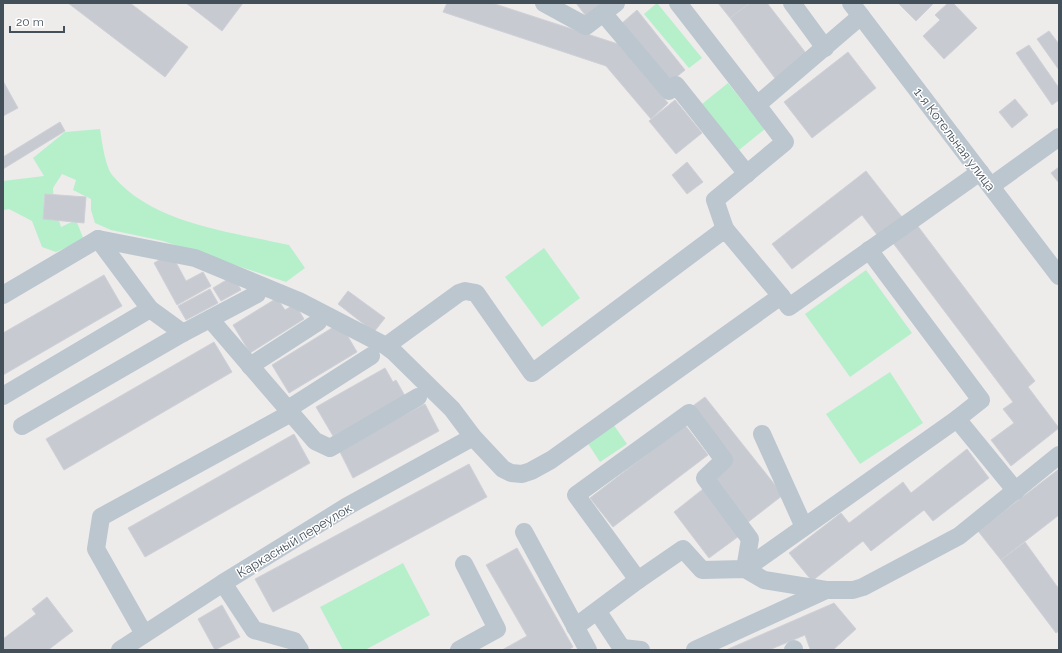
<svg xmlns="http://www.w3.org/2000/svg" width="1062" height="653" font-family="Raleway,sans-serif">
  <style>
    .green { fill: #b5f0cb }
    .building { fill: #c7cad1; stroke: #cfd1d7 }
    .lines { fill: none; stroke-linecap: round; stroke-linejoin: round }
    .minor { stroke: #bbc6cf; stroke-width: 18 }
    .labels { text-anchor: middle; stroke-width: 3; stroke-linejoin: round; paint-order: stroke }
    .street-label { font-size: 13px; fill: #434f59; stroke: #fff }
  </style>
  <rect width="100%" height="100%" fill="#eeebeb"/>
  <!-- green -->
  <g class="green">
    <path d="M657,3L702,58L689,68L644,14Z"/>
    <path d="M728,83L765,129L739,150L702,104Z"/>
    <path d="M100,129C102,141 105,167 113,176C153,224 232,232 289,245L305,268L286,282L163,241L111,230L95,223L91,210V199L73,190L76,180L62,174L53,188L54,205L61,227L76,220L84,240L56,252L42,247L32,221L9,209L3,210V181L44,176L33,158L65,132Z"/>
    <path d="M544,248L580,298L542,327L505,277Z"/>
    <path d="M866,270L912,333L850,377L805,314Z"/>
    <path d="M890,372L923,423L860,464L826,414Z"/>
    <path d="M613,424L627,444L600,462L587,442Z"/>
    <path d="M403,563L430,615L365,650H343L320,607Z"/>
  </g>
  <!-- building -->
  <g class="building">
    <path d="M68,3H130L188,47L165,77Z"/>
    <path d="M186,3H243L222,31Z"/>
    <path d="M447,3H492L618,44L668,103L651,119L606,66L443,12Z"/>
    <path d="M576,3H602L586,16Z"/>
    <path d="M718,3H750L730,18Z"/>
    <path d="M750,3H767L809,57L777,81L730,18Z"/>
    <path d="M898,3H934L916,21Z"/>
    <path d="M948,3H953L977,28L944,59L923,36L940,20L935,15Z"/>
    <path d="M637,10L685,70L669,83L621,24Z"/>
    <path d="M1049,31L1059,44V70L1037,39Z"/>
    <path d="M1029,45L1059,88V100L1052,105L1016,53Z"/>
    <path d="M848,52L876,88L812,138L784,102Z"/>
    <path d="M3,81L18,108L3,116Z"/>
    <path d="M1015,99L1028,115L1012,128L999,112Z"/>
    <path d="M675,100L702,133L676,154L649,121Z"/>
    <path d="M60,122L65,131L3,169V157Z"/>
    <path d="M687,162L703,182L687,194L672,175Z"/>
    <path d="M1059,167V183L1051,173Z"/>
    <path d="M866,171L902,217L878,236L862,215L792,269L772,244Z"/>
    <path d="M45,194L86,197L84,223L43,219Z"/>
    <path d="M914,221L1035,381L1028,387L1059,428L1011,466L991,440L1014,423L1003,409L1013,402L890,239Z"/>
    <path d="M171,253L186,281L203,272L211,286L177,305L154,263Z"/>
    <path d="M104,275L122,306L3,375V333Z"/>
    <path d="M233,276L241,290L221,301L213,288Z"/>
    <path d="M210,289L218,303L186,320L178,306Z"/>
    <path d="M348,291L385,318L374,332L338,304Z"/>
    <path d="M277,298L285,310L295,304L304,319L250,353L233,325Z"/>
    <path d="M340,323L357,352L289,393L272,365Z"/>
    <path d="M214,342L232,372L64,470L46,439Z"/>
    <path d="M385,368L393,382L396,380L405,396L333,436L316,407Z"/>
    <path d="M705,397L783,495L747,523L711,478L732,461L690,408Z"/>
    <path d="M425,404L439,431L353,478L339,450Z"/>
    <path d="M685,425L708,455L613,527L590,498Z"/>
    <path d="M294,434L310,463L145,557L128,528Z"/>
    <path d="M967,449L989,478L933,521L924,510L871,551L863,541L812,581L789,553L841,513L849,523L903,482L911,493Z"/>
    <path d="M469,464L487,497L273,612L255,579Z"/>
    <path d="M1059,469V515L1001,560L978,531Z"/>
    <path d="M703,489L739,536L709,558L674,512Z"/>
    <path d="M1025,542L1059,589V631L1056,633L1001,560Z"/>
    <path d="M517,548L573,647L568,650H502L527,636L486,565Z"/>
    <path d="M47,597L73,631L48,650H3V639L36,614L32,609Z"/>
    <path d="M834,603L856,629L833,650H809L810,649L805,635L769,650H726Z"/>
    <path d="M222,605L240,637L215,650L198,619Z"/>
  </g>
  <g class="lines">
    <!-- minor -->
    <g class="minor">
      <path d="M544,3L586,26L616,3"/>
      <path d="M678,3L757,105"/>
      <path d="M792,3L825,48"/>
      <path d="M851,3L1059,276"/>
      <path d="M603,13L669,91L676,85L747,174"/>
      <path d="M991,186L1059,137"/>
      <path d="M725,229L715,200L785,142L757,105L861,16"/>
      <path d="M3,295L98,239L195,258L299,301L386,346L394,352L452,409L473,437L503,469L511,473L522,474L531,471L551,460L781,296L725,229L532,373L476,293L465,291L459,293L386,346"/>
      <path d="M781,296L789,307L980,172"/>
      <path d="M210,319L315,441L330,448L418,397"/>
      <path d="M183,333L257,294"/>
      <path d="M250,366L318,322"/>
      <path d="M3,396L150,309L98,239"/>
      <path d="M288,409L371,356"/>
      <path d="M957,419L1016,491"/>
      <path d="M22,426L183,333L150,309"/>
      <path d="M762,434L804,527"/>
      <path d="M524,532L588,650"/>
      <path d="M745,569L750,539L705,478L724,460L689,413L576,495L638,580L683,549L702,570L745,569L764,580L826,590H853L863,587L959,536L1059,455"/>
      <path d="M745,569L957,419L981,400L869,250"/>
      <path d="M223,583L254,630L294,641L300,650"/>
      <path d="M598,612L623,650"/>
      <path d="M575,627L638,580"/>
      <path d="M144,634L96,549L101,517L291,413"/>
      <path d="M622,648L641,650"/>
      <path d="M120,650L223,583L346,507L473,437"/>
      <path d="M459,650L497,629L464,564"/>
      <path d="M695,650L826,590"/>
      <path d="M793,650L794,649"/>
    </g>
  </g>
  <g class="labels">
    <!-- street labels -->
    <g class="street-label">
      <text transform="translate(955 139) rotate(53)" y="5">1-я Котельная улица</text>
      <text transform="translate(294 540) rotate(-31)" y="5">Каркасный переулок</text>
    </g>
  </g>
  <!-- border -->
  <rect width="1062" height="653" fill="none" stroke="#434f59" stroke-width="8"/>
  <!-- scale -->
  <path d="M10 26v6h54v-6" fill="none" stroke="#434f59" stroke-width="2"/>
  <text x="16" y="26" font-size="12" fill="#434f59" stroke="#ffffff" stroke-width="3" paint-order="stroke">20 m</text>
</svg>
